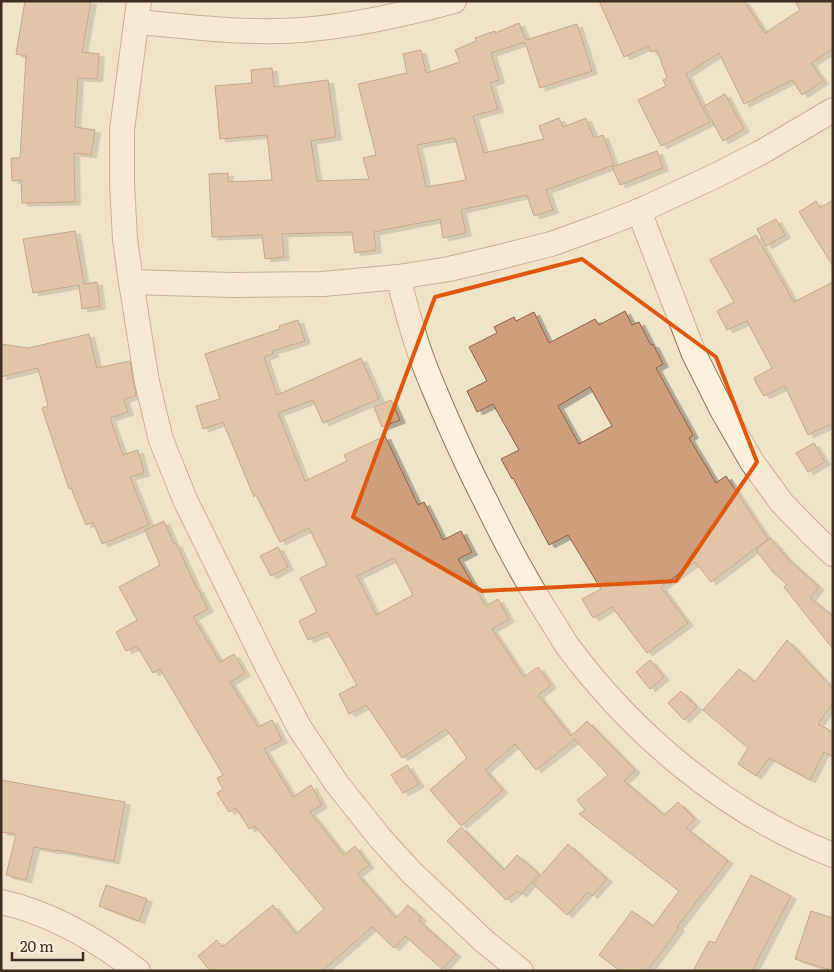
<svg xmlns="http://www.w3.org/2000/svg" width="834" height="972" font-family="Literata,serif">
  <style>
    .building { fill: #cf9f7d; stroke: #8d5f41; fill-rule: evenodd; filter: url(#shadow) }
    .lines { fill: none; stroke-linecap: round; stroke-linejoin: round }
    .minor-casing { stroke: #8d765c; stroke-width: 26 }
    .minor { stroke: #faf1dc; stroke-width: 24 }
    .marked { fill: none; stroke: #df570d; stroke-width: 4; stroke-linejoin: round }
  </style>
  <defs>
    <filter id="shadow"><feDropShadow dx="5.5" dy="3" stdDeviation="0" flood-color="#0004"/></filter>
  </defs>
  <rect width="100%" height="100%" fill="#f0e4c8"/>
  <!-- building -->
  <g class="building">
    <path d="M25,1H91L82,52L99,54L97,79L78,78L75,127L95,130L91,155L74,153L75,202L22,203L21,180L12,181L11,158H20L26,56L16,54Z"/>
    <path d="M599,1H744L765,33L800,10L795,1H833V49L811,63L823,81L802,95L792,80L744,104L719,53L686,74L710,122L661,146L638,100L666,86L663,80L667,78L657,50L651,52L648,46L624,57Z"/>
    <path d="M519,23L526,40L577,24L592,71L540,88L525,42L491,53L499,80L490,83L498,109L473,116L484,153L544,139L539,126L559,118L563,127L586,118L594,138L603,135L614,165L546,190L553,210L534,216L527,195L461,210L466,233L443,238L440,219L374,232L376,250L355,253L352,232L282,234L284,257L265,259L262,235L212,237L209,174L228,173V182L272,180L267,135L220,139L215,86L252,83L251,70L272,68L274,87L328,80L336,137L311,141L317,181L369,179L363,158L376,155L358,84L407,73L403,54L421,50L426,73L460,62L455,50L476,41L475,38L495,31V33ZM455,138L466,180L426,187L417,145Z"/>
    <path d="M725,94L744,129L723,141L704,106Z"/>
    <path d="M657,151L663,168L620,185L612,167Z"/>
    <path d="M833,200V266L799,212L816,201L820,208Z"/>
    <path d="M776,219L785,235L766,246L757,229Z"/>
    <path d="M75,231L84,284L97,282L100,306L82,309L79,285L33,293L23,239Z"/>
    <path d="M756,235L794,302L833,282V423L808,435L785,386L764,396L758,387L754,378L772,368L747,321L727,330L717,311L734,302L710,260Z"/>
    <path d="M625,311L632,325L639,322L651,345L653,344L663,364L656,368L693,435L689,438L716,483L726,476L768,539L711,582L695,562L661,587L688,623L647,653L612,607L593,618L582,599L601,589L568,535L549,545L513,478L512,479L501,459L519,450L493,404L477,412L467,391L487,381L469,347L497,333L494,327L514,317L516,321L534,312L549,343L595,319L599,325ZM590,387L612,426L579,444L558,406Z"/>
    <path d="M298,320L305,341L272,351L273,354L264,357L277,395L361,358L379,399L323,423L313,400L278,413L305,481L347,461L344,455L385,436L418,505L424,502L443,540L461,531L472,552L458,559L486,606L498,599L509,619L492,629L524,677L538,667L551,685L538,695L571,736L587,721L635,770L624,781L664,815L678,802L695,819L686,828L728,861L677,927L679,928L647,971H620L599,955L632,911L653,926L679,891L579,814L585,810L577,800L608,775L574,739V740L536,770L515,744L485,770L503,790L461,826L430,790L467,758L446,729L402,758L366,705L349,714L339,694L357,685L327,632L308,640L299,621L317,612L300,578L327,565L309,528L280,542L256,495L254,497L223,422L203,429L196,406L220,399L205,354L280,329L279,326ZM394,558L413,595L376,615L357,576Z"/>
    <path d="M89,334L97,368L130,361L136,396L124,399L128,412L110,418L123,455L138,450L144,473L130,477L149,525L102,544L93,522L86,525L71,488L69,489L42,408L48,406L38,368L1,377V344L28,348Z"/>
    <path d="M391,400L400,420L382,427L374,407Z"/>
    <path d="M814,443L825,462L808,472L796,453Z"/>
    <path d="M164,521L174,544L176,543L197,589H198L208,609L193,617L220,662L234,654L245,673L230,682L258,727L272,720L282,740L264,749L293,797L311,785L322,805L310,812L344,855L355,846L369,865L357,874L396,918L408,905L421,918L419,921L456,954L442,969L405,936L394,948L372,927L322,971H210L198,956L217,940L222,947L273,905L296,934L324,909L255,826L249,829L236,808L229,812L217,793L223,789L217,778L223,775L160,669L153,673L137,646L126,651L116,632L137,620L119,587L160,565L145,530Z"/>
    <path d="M770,538L788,559L819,587L810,598L833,616V649L784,587L787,585L772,571L756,550Z"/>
    <path d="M278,547L288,567L271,576L260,556Z"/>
    <path d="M787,640L833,689V703L818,724L833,732V757L824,752L810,780L769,758L756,776L738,764L748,748L703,710L739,669L755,682Z"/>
    <path d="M650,660L664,677L650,689L636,672Z"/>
    <path d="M681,691L697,707L684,720L668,703Z"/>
    <path d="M407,765L419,784L403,793L391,775Z"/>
    <path d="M1,780L125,802L114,861L56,850V851L34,847L26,880L6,875L16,834L1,832Z"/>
    <path d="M461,827L504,870L517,855L539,874L521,894L517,891L506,900L447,841Z"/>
    <path d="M568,844L607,879L592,896L588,892L567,915L533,884Z"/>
    <path d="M751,875L791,896L752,971H693L709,941L715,943Z"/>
    <path d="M106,885L147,899L139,921L99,906Z"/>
    <path d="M811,911L833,918V971L795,959Z"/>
  </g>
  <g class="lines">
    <!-- minor casing -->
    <g class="minor-casing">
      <g id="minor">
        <path d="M139,1L122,130V183L125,239L131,282L147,382L161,440L186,502L267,666L299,727L337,784L380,838L411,872L485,942L521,971"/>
        <path d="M138,22C192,27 246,34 301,30C353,26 403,15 454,1"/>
        <path d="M639,211L694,354L722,410L752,462L782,503L810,532L833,554"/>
        <path d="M398,277C405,303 411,328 420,353C424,365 429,377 434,389C450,427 467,465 486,502C505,541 525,579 548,615C554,624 560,634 566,644C633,735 727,814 833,855"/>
        <path d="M131,282L232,285L323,284L398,277L449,269L500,257L551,244L601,226L639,211L715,176L760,153L833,110"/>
        <path d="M1,902C52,913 97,940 138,971"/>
      </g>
    </g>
    <!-- minor -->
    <use href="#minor" class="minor"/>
  </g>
  <!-- marked area -->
  <path d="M0 0H834V972H0ZM582,259L716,357L757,462L676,581L482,591L353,517L435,297Z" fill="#f0e4c8" fill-opacity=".55" fill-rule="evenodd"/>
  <path class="marked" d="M582,259L716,357L757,462L676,581L482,591L353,517L435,297Z"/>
  <!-- border -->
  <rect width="834" height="972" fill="none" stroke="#3d2e20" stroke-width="5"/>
  <!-- scale -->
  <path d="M12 952v8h71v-8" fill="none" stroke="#3d2e20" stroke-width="2.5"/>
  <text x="20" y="952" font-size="15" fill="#3d2e20" stroke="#f7eed8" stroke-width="4" paint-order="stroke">20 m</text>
</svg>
